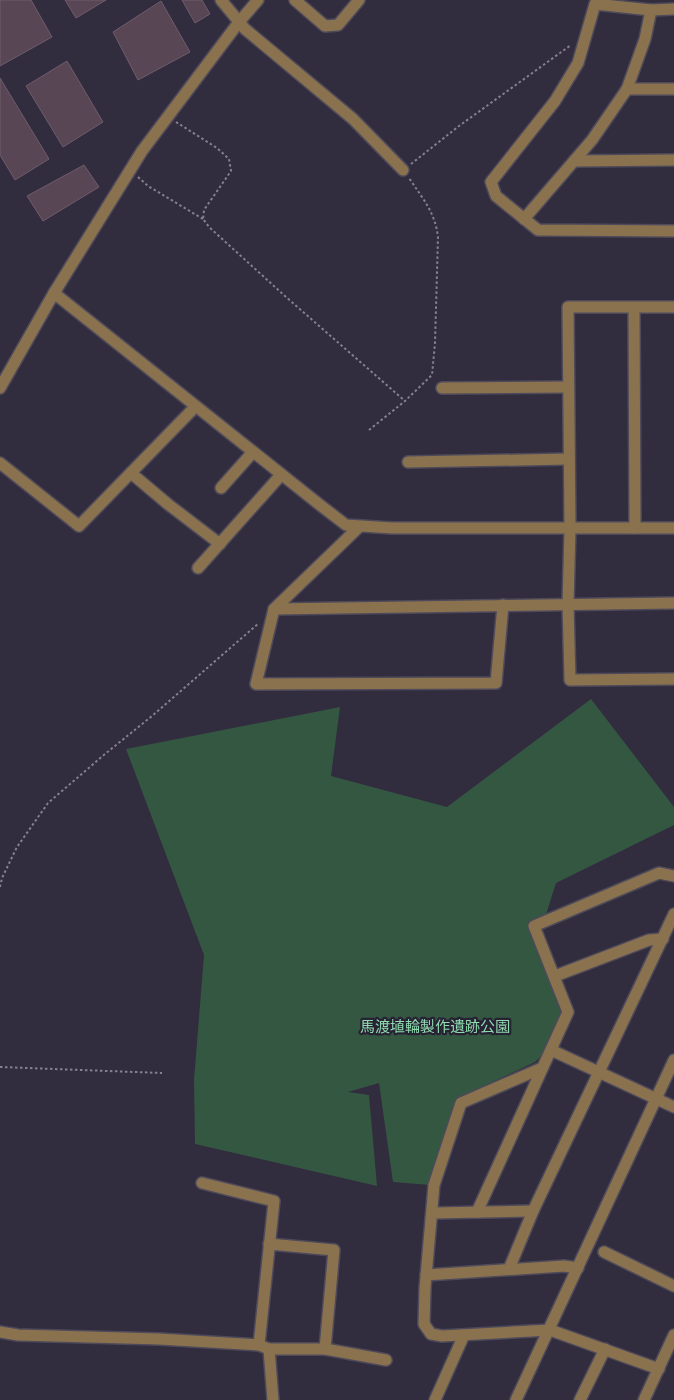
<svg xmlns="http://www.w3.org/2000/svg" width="674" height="1400" font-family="Barlow,'Noto Sans JP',sans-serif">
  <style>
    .green { fill: #345742 }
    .building { fill: #584655; stroke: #6f5c6c }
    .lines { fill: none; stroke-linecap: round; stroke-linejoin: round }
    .minor-casing { stroke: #4e4a5a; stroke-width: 14 }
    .path { stroke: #858190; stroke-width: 2; stroke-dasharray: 2.5 2.5; stroke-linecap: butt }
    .minor { stroke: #8a724f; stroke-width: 11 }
    .labels { text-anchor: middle; stroke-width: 4.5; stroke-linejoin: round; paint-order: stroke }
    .park-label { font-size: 15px; fill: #8fdbad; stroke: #272234 }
  </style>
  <rect width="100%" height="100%" fill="#312c3e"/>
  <!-- green -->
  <path class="green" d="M591,699L674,807V825L556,883L536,946L560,999L562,1012L543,1054L535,1062L456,1099L430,1185L393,1182L379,1083L348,1092L369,1095L377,1186L195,1144L194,1080L204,955L126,749L340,707L331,776L447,807Z"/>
  <!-- building -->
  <g class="building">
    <path d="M0,0H31L52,37L0,66Z"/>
    <path d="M65,0H106L76,18Z"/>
    <path d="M182,0H202L210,14L195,23Z"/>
    <path d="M161,1L190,52L138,80L113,32Z"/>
    <path d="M67,61L103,122L63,147L26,86Z"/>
    <path d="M0,78L49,159L15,180L0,155Z"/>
    <path d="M84,165L99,187L43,221L27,196Z"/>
  </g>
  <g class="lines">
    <!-- minor casing -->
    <g class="minor-casing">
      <g id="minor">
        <path d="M221,0L245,29L353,119L403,170"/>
        <path d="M295,0L325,26L338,25L359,0"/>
        <path d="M674,9L651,10L595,4L578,63L555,101L491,182L496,196L538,230L674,231"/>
        <path d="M627,89H674"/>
        <path d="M574,161L674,160"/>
        <path d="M524,219L592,140L627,89L645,39L651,10"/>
        <path d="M54,293L320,505L346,525L392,528H674"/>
        <path d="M674,307H568L570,529L568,604L570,680L674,679"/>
        <path d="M634,308L635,528"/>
        <path d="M0,388L54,293L142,151L239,22L258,0"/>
        <path d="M442,388L568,387"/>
        <path d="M408,462L569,459"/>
        <path d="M0,463L79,526L195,407"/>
        <path d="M131,473L169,505L220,544"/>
        <path d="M221,488L253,452"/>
        <path d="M359,527L274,609L256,684L496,683L503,605"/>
        <path d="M198,568L281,475"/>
        <path d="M274,609L674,603"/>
        <path d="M555,976L649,940L663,939"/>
        <path d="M551,1050L674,1107"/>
        <path d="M542,1068L461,1103L434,1185L425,1288L424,1324L431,1334L442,1336L550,1330L659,1369"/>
        <path d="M202,1183L274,1201L259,1345"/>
        <path d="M477,1212L568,1012L534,926L659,873L674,876"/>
        <path d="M433,1213L533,1211"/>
        <path d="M269,1244L334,1250L325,1349"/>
        <path d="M604,1252L674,1286"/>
        <path d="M509,1269L533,1211L674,914"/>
        <path d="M426,1275L564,1266L578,1268"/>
        <path d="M0,1332L18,1335L159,1339L259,1345L269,1349H325L386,1360"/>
        <path d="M269,1349L273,1400"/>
        <path d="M435,1400L464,1335"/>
        <path d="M516,1400L674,1060"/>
        <path d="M580,1400L605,1349"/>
        <path d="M644,1400L674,1335"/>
      </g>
    </g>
    <!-- path -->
    <g class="path">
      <path d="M176,122L217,148L229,159L231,171L204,210L203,219L209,227L286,297L405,401"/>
      <path d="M411,164L459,126L571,45"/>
      <path d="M138,177L148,186L203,219"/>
      <path d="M369,430L405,401L432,375L435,343L438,237C435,212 423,199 409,178"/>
      <path d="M0,887L2,878L17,847L48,803L105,754L152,716L259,623"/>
      <path d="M0,1067L162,1073"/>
    </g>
    <!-- minor -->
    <use href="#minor" class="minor"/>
  </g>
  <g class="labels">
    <!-- park labels -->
    <g class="park-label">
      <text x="435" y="1032">馬渡埴輪製作遺跡公園</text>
    </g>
  </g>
</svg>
